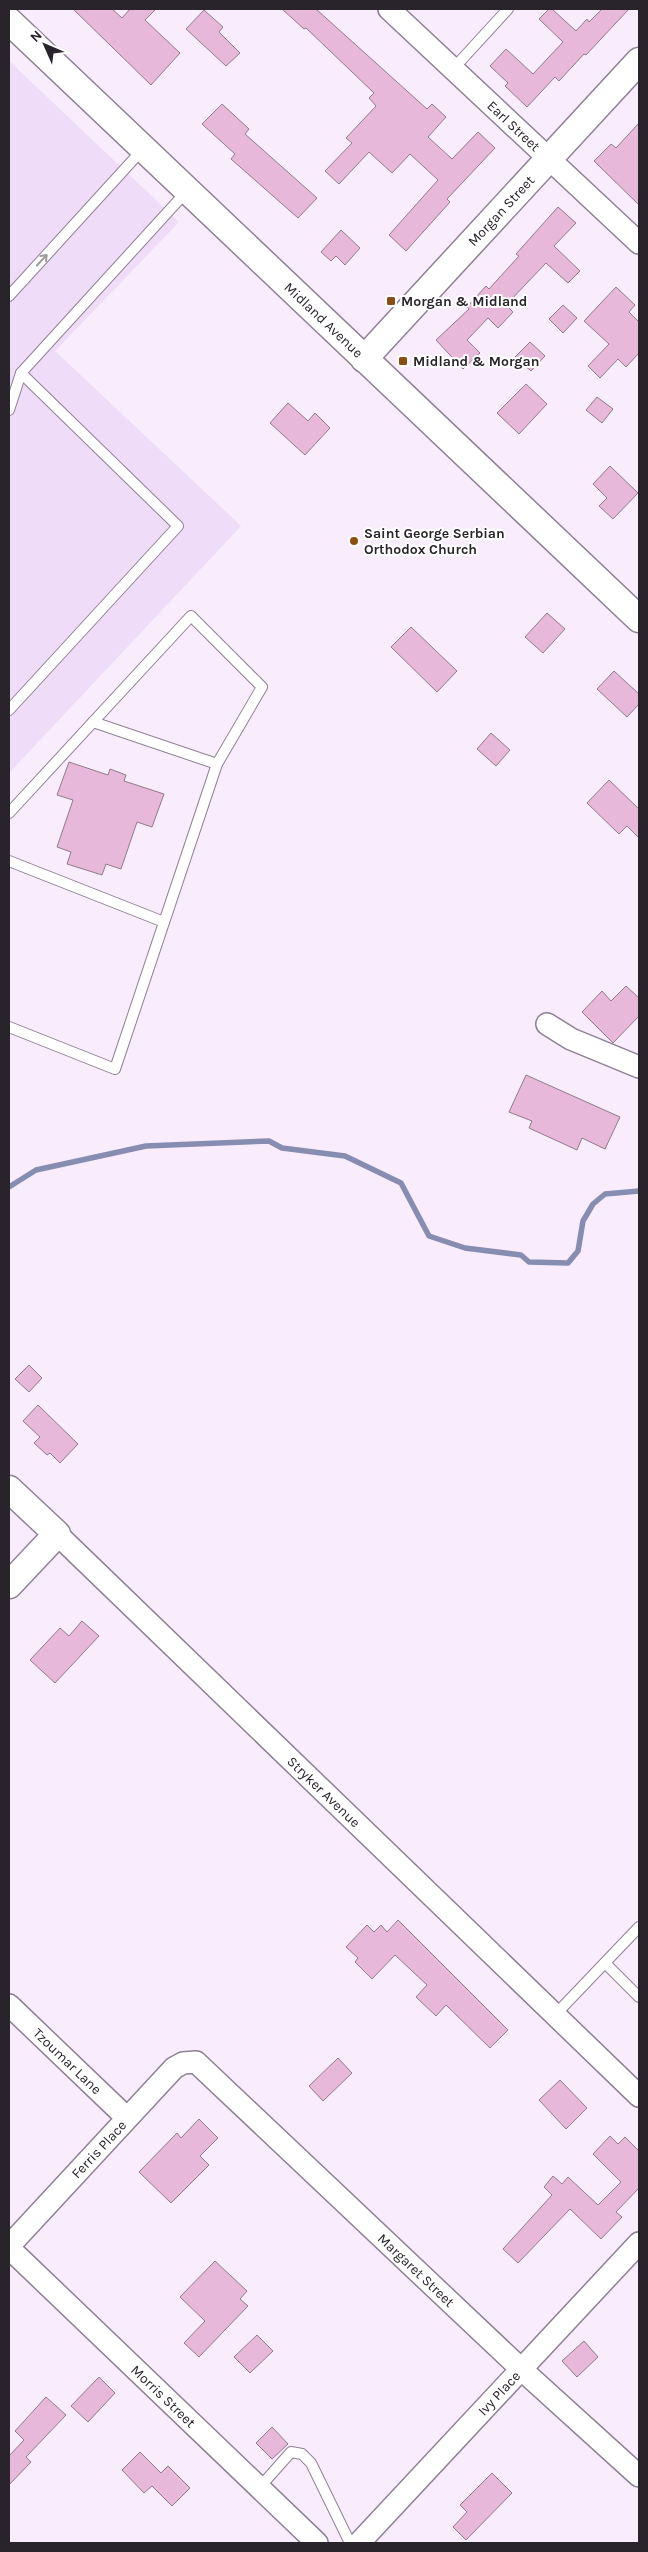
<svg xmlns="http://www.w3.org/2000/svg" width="648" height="2552" font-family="Karla,sans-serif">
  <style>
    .built { fill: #efdcf8 }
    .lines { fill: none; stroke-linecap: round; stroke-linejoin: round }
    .stream { stroke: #878db1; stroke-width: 5.5 }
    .building { fill: #e7b8da; stroke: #907c8a }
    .service-casing { stroke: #8f8195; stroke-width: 12 }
    .minor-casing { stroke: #8f8195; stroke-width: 24 }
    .tertiary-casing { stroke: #8f8195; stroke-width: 29 }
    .service { stroke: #fff; stroke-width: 10 }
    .minor { stroke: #fff; stroke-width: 21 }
    .tertiary { stroke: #fff; stroke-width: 26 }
    .oneway { stroke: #9f9ca0 }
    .poi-dot { fill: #8b4e10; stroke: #fff; stroke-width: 2 }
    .labels { text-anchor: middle; stroke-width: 4; stroke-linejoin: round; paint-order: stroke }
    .street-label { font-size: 14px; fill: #29232b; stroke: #fff }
    .poi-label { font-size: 14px; font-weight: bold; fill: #29232b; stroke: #fff; text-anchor: start }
  </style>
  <rect width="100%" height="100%" fill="#f8ecfd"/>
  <!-- built -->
  <path class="built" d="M9,61L179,222L55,351L241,526L9,773Z"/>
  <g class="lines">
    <!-- stream -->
    <path class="stream" d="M9,1187L36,1170L146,1146L269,1141L282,1148L345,1156L401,1183L429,1236L465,1248L521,1255L529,1262L568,1263L578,1251L583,1221L593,1204L605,1194L639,1191"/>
  </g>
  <!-- building -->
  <g class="building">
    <path d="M73,9H112L122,18L130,9H156L145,20L180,53L151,85Z"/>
    <path d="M282,9H316L427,109L432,104L446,117L428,137L452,159L478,132L495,148L447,199L450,202L406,251L389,235L438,180L410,154L392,173L369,152L339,184L325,171L352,143L346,138L376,106L369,98L374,93L306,28L304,29Z"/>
    <path d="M549,9H552L576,31L587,19L589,22L602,9H629L586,55L584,54L559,81L555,77L527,107L505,86L508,83L490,66L506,49L533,74L563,42L539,19Z"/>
    <path d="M204,10L223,27L219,32L240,53L226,66L186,29Z"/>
    <path d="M222,104L249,129L245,134L317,198L298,218L231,159L235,154L202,124Z"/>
    <path d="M639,123V205L594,161L611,144L616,148Z"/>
    <path d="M558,207L576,223L554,246L580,271L568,283L546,263L506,305L513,312L498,328L488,318L467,340L480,353L463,369L436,340L469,309L467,307L486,286L489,289L519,256L516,254Z"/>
    <path d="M341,230L360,248L345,265L336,256L331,261L321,252Z"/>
    <path d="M616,287L635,305L629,312L639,322V353L626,367L618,359L600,378L588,366L609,344L584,321Z"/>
    <path d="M563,305L577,318L563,333L549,319Z"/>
    <path d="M530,342L545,356L531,371L515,357Z"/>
    <path d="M526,384L547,404L519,434L497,413Z"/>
    <path d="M597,397L613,409L602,423L586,410Z"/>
    <path d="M288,403L308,421L315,413L330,428L305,455L270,423Z"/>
    <path d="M610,466L638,493L613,519L599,506L607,498L593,484Z"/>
    <path d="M547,613L565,629L543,653L525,637Z"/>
    <path d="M411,627L457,671L437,692L391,647Z"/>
    <path d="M614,671L639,694V704L627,717L597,689Z"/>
    <path d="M491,733L510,750L496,766L477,749Z"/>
    <path d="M69,762L108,775L110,769L126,775L124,781L164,794L152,827L137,822L121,869L106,864L102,875L67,864L71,852L57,847L73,800L57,795Z"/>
    <path d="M609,780L639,809V838L627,826L619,834L587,803Z"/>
    <path d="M626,986L639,998V1016L613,1043L582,1012L602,991L611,1001Z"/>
    <path d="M526,1075L620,1117L605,1149L582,1138L577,1150L529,1128L532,1121L509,1112Z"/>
    <path d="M29,1365L42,1378L29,1392L15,1379Z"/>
    <path d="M38,1405L78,1444L60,1463L50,1453L47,1455L34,1443L40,1437L23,1421Z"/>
    <path d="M82,1621L99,1636L55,1683L30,1660L60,1628L69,1636Z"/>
    <path d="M398,1920L508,2030L490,2048L446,2005L436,2016L416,1997L427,1985L395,1955L372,1979L355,1962L358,1958L346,1947L367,1925L374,1932L381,1925L387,1932Z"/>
    <path d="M338,2058L352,2073L323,2101L309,2086Z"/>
    <path d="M560,2080L587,2108L566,2129L539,2100Z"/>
    <path d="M199,2119L218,2138L200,2156L209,2165L171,2203L139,2172L177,2133L181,2138Z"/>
    <path d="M610,2136L618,2144L625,2137L639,2151V2188L616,2212L622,2217L601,2239L570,2209L518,2263L503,2249L552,2195L544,2187L553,2176L562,2184L568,2177L598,2205L621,2182L593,2154Z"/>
    <path d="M215,2261L247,2291L240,2299L248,2306L199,2357L184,2343L205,2321L180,2297Z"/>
    <path d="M257,2335L273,2351L250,2373L234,2357Z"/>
    <path d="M584,2341L598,2357L577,2377L562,2361Z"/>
    <path d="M99,2377L115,2393L88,2422L71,2406Z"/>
    <path d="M46,2397L66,2415L26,2457L31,2462L9,2485V2456L24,2440L15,2431Z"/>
    <path d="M272,2427L288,2444L272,2459L256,2443Z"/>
    <path d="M140,2452L161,2473L168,2466L190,2488L172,2506L152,2486L144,2493L122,2470Z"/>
    <path d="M492,2473L512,2493L466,2540L453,2527L467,2512L460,2505Z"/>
  </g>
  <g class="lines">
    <!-- service casing -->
    <g class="service-casing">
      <g id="service">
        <path d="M453,69L508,9"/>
        <path d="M9,296L143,149"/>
        <path d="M9,410L21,373"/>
        <path d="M9,710L178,526L21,373L187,191"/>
        <path d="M93,722L217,764"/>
        <path d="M9,813L191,616L262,687L217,764L115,1069L9,1027"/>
        <path d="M9,861L164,922"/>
        <path d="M605,1963L639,1997"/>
        <path d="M555,2015L639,1927"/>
        <path d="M259,2488L291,2452L302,2454L311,2463L350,2543"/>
      </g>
    </g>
    <!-- minor casing -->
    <g class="minor-casing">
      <g id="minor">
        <path id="s1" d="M389,9L639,243"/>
        <path d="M547,1024L571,1039L639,1067"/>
        <path id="s2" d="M57,1534L639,2096"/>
        <path id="s3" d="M9,2005L127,2118"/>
        <path id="s4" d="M9,2246L174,2068L183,2063L196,2062L521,2369L639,2476"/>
        <path id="s5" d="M9,2248L317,2543"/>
        <path id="s6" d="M359,2543L639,2243"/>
      </g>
    </g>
    <!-- tertiary casing -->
    <g class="tertiary-casing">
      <g id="tertiary">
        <path id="s7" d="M9,21L639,619"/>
        <path id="s8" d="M364,359L639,61"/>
        <path d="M9,1489L57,1534L9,1585"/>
      </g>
    </g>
    <!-- service -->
    <use href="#service" class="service"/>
    <!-- minor -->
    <use href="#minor" class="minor"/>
    <!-- tertiary -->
    <use href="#tertiary" class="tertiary"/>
  </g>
  <!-- one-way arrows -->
  <defs><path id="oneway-shaft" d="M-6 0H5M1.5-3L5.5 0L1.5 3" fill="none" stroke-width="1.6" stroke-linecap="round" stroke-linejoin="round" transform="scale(1.25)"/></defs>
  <use class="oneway" href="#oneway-shaft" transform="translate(42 260) rotate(-47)"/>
  <!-- markers -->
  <g class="poi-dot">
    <rect x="386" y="296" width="10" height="10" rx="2.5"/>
    <rect x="398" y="356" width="10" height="10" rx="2.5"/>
    <circle cx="354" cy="541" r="5"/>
  </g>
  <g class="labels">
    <!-- street labels -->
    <g class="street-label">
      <text dy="5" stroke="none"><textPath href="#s1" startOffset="171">Earl Street</textPath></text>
      <text dy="5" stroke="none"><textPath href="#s8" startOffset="202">Morgan Street</textPath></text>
      <text dy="5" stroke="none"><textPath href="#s7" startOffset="434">Midland Avenue</textPath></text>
      <text dy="5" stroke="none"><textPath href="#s2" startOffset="371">Stryker Avenue</textPath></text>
      <text dy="5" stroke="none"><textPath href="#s3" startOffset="81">Tzoumar Lane</textPath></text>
      <text dy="5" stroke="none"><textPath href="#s4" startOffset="132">Ferris Place</textPath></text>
      <text dy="5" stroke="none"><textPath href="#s4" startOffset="569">Margaret Street</textPath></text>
      <text dy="5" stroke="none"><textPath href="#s6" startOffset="205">Ivy Place</textPath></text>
      <text dy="5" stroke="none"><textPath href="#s5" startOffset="214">Morris Street</textPath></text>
    </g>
    <!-- poi labels -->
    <g class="poi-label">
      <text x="401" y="306">Morgan &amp; Midland</text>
      <text x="413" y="366">Midland &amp; Morgan</text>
      <text x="364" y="538">Saint George Serbian<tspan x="364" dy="16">Orthodox Church</tspan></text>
    </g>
  </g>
  <!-- border -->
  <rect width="648" height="2552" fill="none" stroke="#29232b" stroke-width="20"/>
  <!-- north arrow -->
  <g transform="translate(45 45) rotate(315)" stroke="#ffffff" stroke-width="4" paint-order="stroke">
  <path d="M0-4L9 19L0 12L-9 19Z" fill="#29232b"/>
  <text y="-8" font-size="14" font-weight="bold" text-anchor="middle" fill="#29232b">N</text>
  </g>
</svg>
